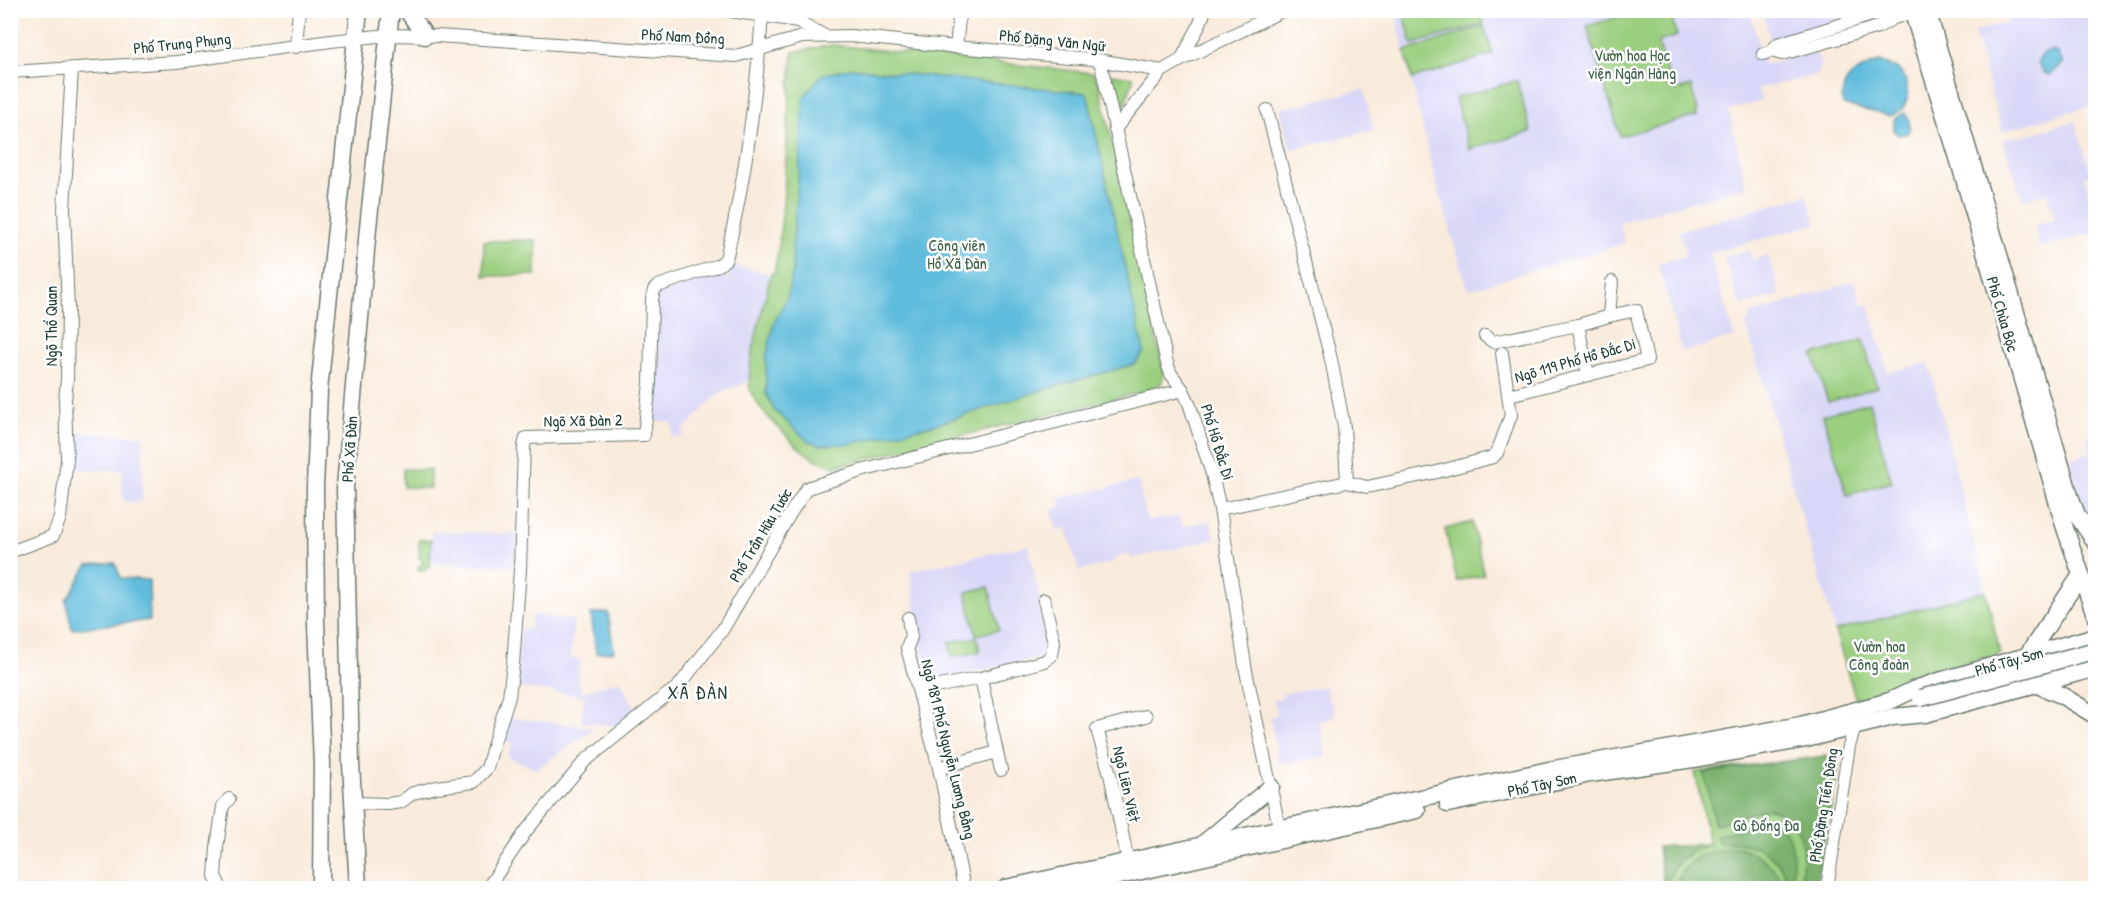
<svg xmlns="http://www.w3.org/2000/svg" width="2106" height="899" font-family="'Patrick Hand',sans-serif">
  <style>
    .built { fill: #d9d7f7 }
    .green { fill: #9bcf80; stroke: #5d865a; stroke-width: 1.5 }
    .forest { fill: #7cb26e; stroke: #4e7851; stroke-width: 1.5 }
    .water { fill: #5ebcdc; stroke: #3e7c88; stroke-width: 1.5 }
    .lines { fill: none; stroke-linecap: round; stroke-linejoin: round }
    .minor-casing { stroke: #6b7a6e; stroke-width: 14 }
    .major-casing { stroke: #6b7a6e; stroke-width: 19 }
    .minor { stroke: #fff; stroke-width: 12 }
    .major { stroke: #fff; stroke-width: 16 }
    .major-bridge-casing { stroke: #6b7a6e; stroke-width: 19; stroke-linecap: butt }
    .major-bridge { stroke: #fff; stroke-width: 16 }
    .labels { text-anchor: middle; stroke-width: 5; stroke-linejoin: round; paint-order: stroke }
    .street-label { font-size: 16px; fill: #1f3d34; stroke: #fff }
    .park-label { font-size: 16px; fill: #3e6247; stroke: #fff }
    .neighbourhood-label { font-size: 18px; letter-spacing: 1.5px; fill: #1f3d34; stroke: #fff }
  </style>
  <rect width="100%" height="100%" fill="#fff"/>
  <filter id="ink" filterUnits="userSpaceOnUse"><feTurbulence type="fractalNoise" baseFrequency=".0167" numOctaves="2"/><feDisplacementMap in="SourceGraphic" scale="12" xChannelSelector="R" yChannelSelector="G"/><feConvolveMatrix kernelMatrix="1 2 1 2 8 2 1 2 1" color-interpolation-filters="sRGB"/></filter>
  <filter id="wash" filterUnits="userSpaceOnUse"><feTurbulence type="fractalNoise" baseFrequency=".008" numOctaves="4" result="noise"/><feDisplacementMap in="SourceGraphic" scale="24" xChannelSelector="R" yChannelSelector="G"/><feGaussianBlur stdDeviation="1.35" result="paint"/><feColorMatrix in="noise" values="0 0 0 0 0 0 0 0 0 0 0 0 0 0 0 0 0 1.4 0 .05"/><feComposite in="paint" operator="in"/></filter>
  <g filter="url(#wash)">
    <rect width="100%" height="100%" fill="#f9ebdb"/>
    <!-- built -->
    <g class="built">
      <path d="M1762,10L1873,11L1770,39Z"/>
      <path d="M1395,11H1750L1765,65L1815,50L1820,63V71L1817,75L1758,89L1761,101L1729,110L1746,187L1619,222L1625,243L1468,290L1435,179Z"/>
      <path d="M2006,11H2095V105L2002,131L1974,32L2009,22Z"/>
      <path d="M1364,89L1374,130L1291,150L1280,109Z"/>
      <path d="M2075,121L2091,174L2084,177L2095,216V233L2040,248L2034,226L2055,219L2047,193L2023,199L2002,140L2017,136L2018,138Z"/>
      <path d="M1807,195L1816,224L1710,253L1735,337L1682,352L1658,264L1686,255L1679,231Z"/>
      <path d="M1750,250L1753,260L1768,255L1780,295L1744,305L1739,303L1724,257Z"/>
      <path d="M732,265L771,274L756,337L749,381L719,393L684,429L683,437H672L673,422L653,421L657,296L707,274L729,278Z"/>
      <path d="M1855,281L1862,306L1869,304L1888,372L1929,363L1986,591L1835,631L1746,325L1752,314Z"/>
      <path d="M71,432L143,436L142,502L123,501L122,470L71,469Z"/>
      <path d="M2095,435V513L2088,514L2083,508L2069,459L2091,452L2087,437Z"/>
      <path d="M1138,481L1147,521L1179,516L1182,527L1210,520L1215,539L1130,559L1129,554L1114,558V562L1079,571L1067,528L1057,530L1052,510L1061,507L1060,498Z"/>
      <path d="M432,531L518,535L517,567L430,563Z"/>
      <path d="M1028,545L1051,650L1038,658L927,682L910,571Z"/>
      <path d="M532,615L574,620L570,658L580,660L578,680L582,692L620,680L637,712L620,726L581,722L584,696L514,687L521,628L530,629Z"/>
      <path d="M1325,686L1329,703H1332L1335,717L1320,721L1326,757L1279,764L1270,717L1277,715L1274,700L1282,698V694Z"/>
      <path d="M505,717L595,728L537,769L507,757L513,744L498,737Z"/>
    </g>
    <!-- green -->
    <g class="green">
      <path d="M1641,10L1662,11L1663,13L1670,11L1677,36L1658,42L1673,91L1691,86L1698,111L1696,112L1697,116L1620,136L1587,26Z"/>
      <path d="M1403,11H1480L1484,24L1412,44Z"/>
      <path d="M1484,26L1493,54L1412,79L1405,51Z"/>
      <path d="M833,45L1093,73L1099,83L1108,123L1163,369V378L1160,385L1146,391L836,466C816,464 799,449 786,435C774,422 758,409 751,392C743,373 766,297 771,274H774C788,200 785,126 793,52Z"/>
      <path d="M1111,74L1133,77V81L1123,108L1120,110L1116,107L1108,76Z"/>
      <path d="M1517,81L1531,132L1469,149L1455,98Z"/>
      <path d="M536,240V275L484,276V241Z"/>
      <path d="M1863,340L1877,387L1828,402L1813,355Z"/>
      <path d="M1869,402L1892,482L1847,495L1823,415Z"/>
      <path d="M403,469L430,470V488L403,487Z"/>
      <path d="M1472,522L1484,575L1457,581L1445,529Z"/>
      <path d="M419,540H431L430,567H425V571L418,570V566L422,565V559L419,558Z"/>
      <path d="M989,587L999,630L976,635L966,592Z"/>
      <path d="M1986,591L2000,654L1909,678L1903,685L1861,698L1855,697L1835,631Z"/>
      <path d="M977,637L980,652L952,657L949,642Z"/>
      <path d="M1826,756L1839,766L1815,888H1664L1658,847L1709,844L1695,772Z"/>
    </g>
    <!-- forest -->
    <g class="forest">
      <path d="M1826,756L1839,766L1815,888H1800C1802,864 1810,834 1787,818C1783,814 1776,810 1770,809C1759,809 1727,821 1715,825L1704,773Z"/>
      <path d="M1765,823C1801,825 1792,862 1792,888C1776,851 1758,841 1719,843L1717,835Z"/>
      <path d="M1709,844C1693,850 1678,858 1670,875C1668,880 1668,884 1664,888L1658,847Z"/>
      <path d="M1739,847C1763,855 1774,867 1786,888H1675C1685,856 1708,850 1739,847Z"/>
    </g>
    <!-- water -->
    <g class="water">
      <path d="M2052,51L2058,53L2063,62L2049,75L2043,72L2038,61L2044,53Z"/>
      <path d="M1879,62L1897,68L1905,78L1908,97L1902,110L1890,116L1843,105C1839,78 1856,70 1879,62Z"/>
      <path d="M851,68L1087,93L1144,352L1135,364L1045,389L937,424L850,444L820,445L808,441L774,410L766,393V358L774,323L787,298L793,271L792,249L801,146L804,97L822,75Z"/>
      <path d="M1904,113C1910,118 1911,126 1908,133L1898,135L1894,131V119Z"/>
      <path d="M115,563L121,578L149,580L150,620L72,629L66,601L88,565Z"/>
      <path d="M608,612L614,651L596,653L591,614Z"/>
    </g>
  </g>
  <g filter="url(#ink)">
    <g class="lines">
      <!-- minor casing -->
      <g class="minor-casing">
        <g id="minor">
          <path d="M723,10L798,21L823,35"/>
          <path d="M296,47L299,10"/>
          <path d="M956,47L960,10"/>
          <path d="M1771,51L1778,44L1875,14L1894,18"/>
          <path d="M1763,54L1771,51L1782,54L1819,44L1878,27L1894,18L1913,12"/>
          <path d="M1100,60L1167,363L1171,374L1183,390L1189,403L1212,474L1220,509L1246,671L1281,836"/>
          <path d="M1181,60L1199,26L1205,10"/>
          <path d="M10,72L177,62L331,41L388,35L437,36L736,56L802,37L851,36L956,47L1092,59L1162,71"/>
          <path d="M1267,110L1331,359L1344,427L1347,482"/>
          <path d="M1115,129L1162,71L1181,60L1284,10"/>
          <path d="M1485,336L1493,342L1578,325"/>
          <path d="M1588,375L1578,325L1609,316L1612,282"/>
          <path d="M1509,395L1647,360L1636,310L1609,316"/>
          <path d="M1220,509L1347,482L1367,487L1437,472L1493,457L1497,453L1511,415L1502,353"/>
          <path d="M10,552L53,536L60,518L67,459L65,400L67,380L68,310L64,209L72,69"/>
          <path d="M908,618L911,637L907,648L939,768L964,888"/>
          <path d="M919,690L981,678L1045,661L1052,655L1054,642L1044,600"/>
          <path d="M997,752L1001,770"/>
          <path d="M939,768L997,752L981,678"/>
          <path d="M354,803L388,804L401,802L413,793L437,787L474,782L487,768L495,739L509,697L513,664L520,570L524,446L526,438L644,435L650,383L652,299L654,290L658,286L719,265L726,259C745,180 756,98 762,16"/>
          <path d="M1128,862L1110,774L1097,729L1146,716"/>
          <path d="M219,884L215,876L217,847L223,806L229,799"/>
          <path d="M489,888L491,883L526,831L585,761L664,697L678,687L723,629L790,514L807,488L861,471L1183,390"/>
          <path d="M1827,888L1849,746L1855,727"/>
        </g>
      </g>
      <!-- major casing -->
      <g class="major-casing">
        <g id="major">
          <path d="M407,10L425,36"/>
          <path d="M1912,10L1958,158L2065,528L2096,618"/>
          <path d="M1927,10L2070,496L2077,515L2096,543"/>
          <path d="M2027,656L2081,575"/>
          <path d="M2035,684L2061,695L2096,716"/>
          <path d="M1448,804L1590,774L1700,758L1806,739L1893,717L1925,714L2096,668"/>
          <path d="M1203,844L1271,787"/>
          <path d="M321,888L322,764L316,624L315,487L319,390L359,10"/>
          <path d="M358,888L351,764L345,487L368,228L391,10"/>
          <path d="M1006,888L1549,770L1801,725L1890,701L1915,689L1936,682L2096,636"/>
          <path d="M1065,888L1417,810"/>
        </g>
      </g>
      <!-- minor -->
      <use href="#minor" class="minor"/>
      <!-- major -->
      <use href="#major" class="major"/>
      <!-- major-bridge casing -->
      <g class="major-bridge-casing">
        <path id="major-bridge" d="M1921,698L2096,650"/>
      </g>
      <!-- major-bridge -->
      <use href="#major-bridge" class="major-bridge"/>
    </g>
  </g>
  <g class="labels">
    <!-- street labels -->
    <g class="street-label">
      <text transform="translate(683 36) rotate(3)" y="6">Phố Nam Đồng</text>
      <text transform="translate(1052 40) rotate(6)" y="6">Phố Đặng Văn Ngữ</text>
      <text transform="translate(182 43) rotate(-6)" y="6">Phố Trung Phụng</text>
      <text transform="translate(2003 314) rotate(74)" y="6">Phố Chùa Bộc</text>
      <text transform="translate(51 326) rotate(-90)" y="6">Ngõ Thổ Quan</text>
      <text transform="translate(1575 360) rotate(-16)" y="6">Ngõ 119 Phố Hồ Đắc Di</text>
      <text transform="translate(583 420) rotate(-1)" y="6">Ngõ Xã Đàn 2</text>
      <text transform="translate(1218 442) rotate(73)" y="6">Phố Hồ Đắc Di</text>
      <text transform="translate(349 449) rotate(-86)" y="6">Phố Xã Đàn</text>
      <text transform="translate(760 535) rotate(-59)" y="6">Phố Trần Hữu Tước</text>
      <text transform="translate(2009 661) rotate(-16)" y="6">Phố Tây Sơn</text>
      <text transform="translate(949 749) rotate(76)" y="6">Ngõ 181 Phố Nguyễn Lương Bằng</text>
      <text transform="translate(1127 784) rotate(77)" y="6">Ngõ Liên Việt</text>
      <text transform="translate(1542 784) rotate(-12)" y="6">Phố Tây Sơn</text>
      <text transform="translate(1823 805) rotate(-81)" y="6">Phố Đặng Tiến Đông</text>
    </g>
    <!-- park labels -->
    <g class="park-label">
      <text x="1632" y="61">Vườn hoa Học<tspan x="1632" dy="18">viện Ngân Hàng</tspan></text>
      <text x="957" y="251">Công viên<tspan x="957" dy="18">Hồ Xã Đàn</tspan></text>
      <text x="1879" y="652">Vườn hoa<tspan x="1879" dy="18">Công đoàn</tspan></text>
      <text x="1766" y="831">Gò Đống Đa</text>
    </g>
    <!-- neighbourhood labels -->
    <g class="neighbourhood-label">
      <text x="698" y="699">XÃ ĐÀN</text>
    </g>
  </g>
  <!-- margin -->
  <rect width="2106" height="899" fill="none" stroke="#fff" stroke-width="36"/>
</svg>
